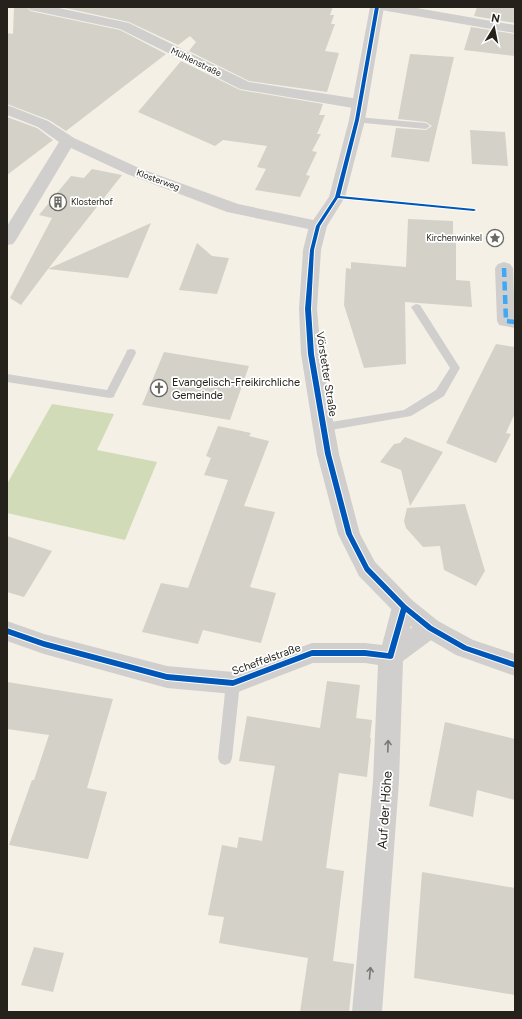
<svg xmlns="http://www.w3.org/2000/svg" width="522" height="1019" font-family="Figtree,sans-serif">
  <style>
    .green { fill: #d2dbb7 }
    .building { fill: #d4d1c9 }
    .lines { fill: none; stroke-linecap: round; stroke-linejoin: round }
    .service { fill: #d0cfcd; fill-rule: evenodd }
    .minor { fill: #d0cfcd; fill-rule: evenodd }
    .tertiary { fill: #d0cfcd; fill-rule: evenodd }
    .quiet { stroke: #3fa9f5; stroke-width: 4.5; stroke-dasharray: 9 4.5; stroke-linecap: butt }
    .cycleway-casing { stroke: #fff; stroke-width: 2 }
    .cycleway { fill: #0057b8; fill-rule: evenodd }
    .oneway { stroke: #7a7874 }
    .labels { text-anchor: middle; stroke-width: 3.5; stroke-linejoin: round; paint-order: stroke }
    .far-street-label { font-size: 9px; fill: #25221b; stroke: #fff }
    .far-poi-label { font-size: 9px; fill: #25221b; stroke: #fff; text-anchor: start }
    .street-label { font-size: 11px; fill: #25221b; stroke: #fff }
    .poi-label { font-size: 11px; fill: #25221b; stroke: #fff; text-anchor: start }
    .near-street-label { font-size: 13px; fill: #25221b; stroke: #fff }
  </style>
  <rect width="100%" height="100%" fill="#f4f0e6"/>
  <!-- green -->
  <path class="green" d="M52,404L114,414L97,450L157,462L125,540L7,513V484Z"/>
  <!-- building -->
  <g class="building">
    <path d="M14,7H27L30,11L120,30L166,54L66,131L49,120L7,104V33L13,34Z"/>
    <path d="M61,7H333L330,15H334L331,24H335L325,51L339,53L327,92L249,81L189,51L196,42L190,36L178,45L129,22Z"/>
    <path d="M477,7H515V23L474,16Z"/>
    <path d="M471,27L515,34V56L464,50Z"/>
    <path d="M410,54L454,57L429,162L391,157L396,128L426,130L432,126L426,122L398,119Z"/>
    <path d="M181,61L240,90L323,104L319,115H325L317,134H321L312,151L317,152L306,175L310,176L300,197L255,190L266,169L257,167L267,146L223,140L215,146L138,112Z"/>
    <path d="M7,117L37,128L53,140L7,175Z"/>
    <path d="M470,130L505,132L508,166L472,164Z"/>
    <path d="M92,169L122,175L48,269L151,223L128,278L48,269L21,305L10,298L52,218L39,215L71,176L84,178Z"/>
    <path d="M408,219L453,221V234H456V280L470,281L472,307L405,302L406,364L364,368L344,305L346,268L351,269V262L406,267Z"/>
    <path d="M197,243L212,256L229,258L217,294L179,290Z"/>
    <path d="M496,344L515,347V413L506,433L511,434L496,463L446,443Z"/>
    <path d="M164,352L249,366L230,420L142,405Z"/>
    <path d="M218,426L251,433L249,436L269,441L244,506L275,512L250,587L276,593L261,643L203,630L198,644L142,632L161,583L188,588L228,480L204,475L211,458L206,456Z"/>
    <path d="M405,437L443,452L410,506L401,470L380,462L394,444L400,443Z"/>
    <path d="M465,504L485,571L476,586L444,570L440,546L423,547L406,528L404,521L407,508Z"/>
    <path d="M7,536L52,551L24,597L7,592Z"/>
    <path d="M327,681L360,685L356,718L372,720L370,738H371L367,777L339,773L326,868L344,871L333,961L354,964L349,1012H300L308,958L219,943L224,917L208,915L222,845L237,848L239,837L262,841L275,766L239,761L247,716L320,728Z"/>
    <path d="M7,682L113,699L87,788L107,792L88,859L9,845L32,780H34L49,735L7,729Z"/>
    <path d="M445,722L515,739V800L477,790L473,817L429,806Z"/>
    <path d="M422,872L515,888V995L414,978Z"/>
    <path d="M34,947L64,953L53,992L21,985Z"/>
  </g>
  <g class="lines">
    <!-- service -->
    <g class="service">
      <path d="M357,117L426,123L430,126L426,129L354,122L353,120Z"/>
      <path d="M416,304L420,305L460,368L444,396L411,416L325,431L321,430L319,427L321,424L325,423L404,410L436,390L450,368L411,307Z"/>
      <path d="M131,349L135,350L136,353L115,394L114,397L110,398L7,382V374L107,390L126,353L127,350Z"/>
      <path d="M233,677L238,679L240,683L232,758L230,763L225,765L220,763L218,758L226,683L228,679Z"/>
    </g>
    <!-- minor -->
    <g class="minor">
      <path d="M28,7H54L129,23L249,82L359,99L364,101L367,104L364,107L359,109L240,89L120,29L35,11L30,10Z"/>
      <path d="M380,7H411L515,25V33L387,11L382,10Z"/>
      <path d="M7,105L48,121L74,138L139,168L238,204L318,221L324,222L327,226L324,230L318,231L227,212L127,174L71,148L16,240L13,244L7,245V226L59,142L38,127L7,115Z"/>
      <path d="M504,262L510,264L513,268L515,328L499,325L497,321L495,268L498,264Z"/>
      <path d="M404,597L412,600L416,607L410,629C420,622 426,617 438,621L442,628L438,635L403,661L399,781L382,1012H352L373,781L378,665L365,663H313L233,694L167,688L44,654L7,641V621L44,634L167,666L233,672L312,643H365L382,645L392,607L396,600Z"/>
    </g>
    <!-- tertiary -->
    <path class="tertiary" d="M370,7H384L365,120L345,197L327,226L321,250L317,309L321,354L339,454L360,534L375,562L412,600L438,621L473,640L515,654V676L456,655L422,635L396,614L359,576L338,534L317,454L301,354L299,309L303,250L309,226L329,197L349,120Z"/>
    <!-- quiet -->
    <path class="quiet" d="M504,268L506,321L515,322"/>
    <!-- cycleway casing -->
    <g class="cycleway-casing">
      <path id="cycleway" d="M375,7H379L359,120L340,196L474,209L476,210L474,211L338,198L320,226L314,250L311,309L314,354L331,454L352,534L369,567L406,605L432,626L467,646L515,662V668L463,650L428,630L406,612L393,658L391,659L365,656H312L233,686L167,680L44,647L7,634V628L44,641L167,674L233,680L312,650H365L388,653L401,608L365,571L346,534L325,454L308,354L305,309L310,250L316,226L335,197L355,120Z"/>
    </g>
    <!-- cycleway -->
    <use href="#cycleway" class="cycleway"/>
  </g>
  <!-- one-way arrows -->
  <defs><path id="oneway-shaft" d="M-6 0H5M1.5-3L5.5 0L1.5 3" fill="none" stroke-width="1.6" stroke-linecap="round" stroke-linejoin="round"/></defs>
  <g class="oneway">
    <use href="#oneway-shaft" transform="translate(388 746) rotate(-88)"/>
    <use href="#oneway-shaft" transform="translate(370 973) rotate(-85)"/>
  </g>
  <!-- icons -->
  <defs>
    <g id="building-ring" transform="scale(0.9)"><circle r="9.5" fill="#fff" stroke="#6d6a62" stroke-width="1.5"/><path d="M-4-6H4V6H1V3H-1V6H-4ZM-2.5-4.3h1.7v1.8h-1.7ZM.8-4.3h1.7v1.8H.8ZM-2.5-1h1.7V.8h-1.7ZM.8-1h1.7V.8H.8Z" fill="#6d6a62"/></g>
    <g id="sight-ring" transform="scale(0.9)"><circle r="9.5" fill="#fff" stroke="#6d6a62" stroke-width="1.5"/><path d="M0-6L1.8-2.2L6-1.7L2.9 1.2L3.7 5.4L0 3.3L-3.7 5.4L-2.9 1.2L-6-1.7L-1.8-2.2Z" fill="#6d6a62"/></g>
    <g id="church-ring" transform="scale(0.9)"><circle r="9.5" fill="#fff" stroke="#6d6a62" stroke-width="1.5"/><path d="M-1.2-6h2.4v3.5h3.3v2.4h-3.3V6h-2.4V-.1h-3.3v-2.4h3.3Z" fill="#6d6a62"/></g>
  </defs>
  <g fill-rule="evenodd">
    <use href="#building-ring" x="58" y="202"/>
    <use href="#sight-ring" x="495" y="238"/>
    <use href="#church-ring" x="159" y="388"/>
  </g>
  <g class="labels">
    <!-- far-street labels -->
    <g class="far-street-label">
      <text transform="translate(196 62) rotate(26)" y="3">Mühlenstraße</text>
      <text transform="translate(158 180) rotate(20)" y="3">Klosterweg</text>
    </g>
    <!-- far-poi labels -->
    <g class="far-poi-label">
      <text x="71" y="205">Klosterhof</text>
      <text x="482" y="241" text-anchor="end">Kirchenwinkel</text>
    </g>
    <!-- street labels -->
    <g class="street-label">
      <text transform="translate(327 374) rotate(81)" y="4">Vörstetter Straße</text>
      <text transform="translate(266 659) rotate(-20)" y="4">Scheffelstraße</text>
    </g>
    <!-- poi labels -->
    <g class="poi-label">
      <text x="172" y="386">Evangelisch-Freikirchliche<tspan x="172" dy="13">Gemeinde</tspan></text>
    </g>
    <!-- near-street labels -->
    <g class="near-street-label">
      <text transform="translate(384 810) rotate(-86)" y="5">Auf der Höhe</text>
    </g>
  </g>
  <!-- border -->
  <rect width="522" height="1019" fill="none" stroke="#25221b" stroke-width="16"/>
  <!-- north arrow -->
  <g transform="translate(494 28) rotate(10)" stroke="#ffffff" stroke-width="3" paint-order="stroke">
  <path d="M0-3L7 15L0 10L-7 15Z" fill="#25221b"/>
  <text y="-6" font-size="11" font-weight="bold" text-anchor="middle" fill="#25221b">N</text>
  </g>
</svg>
